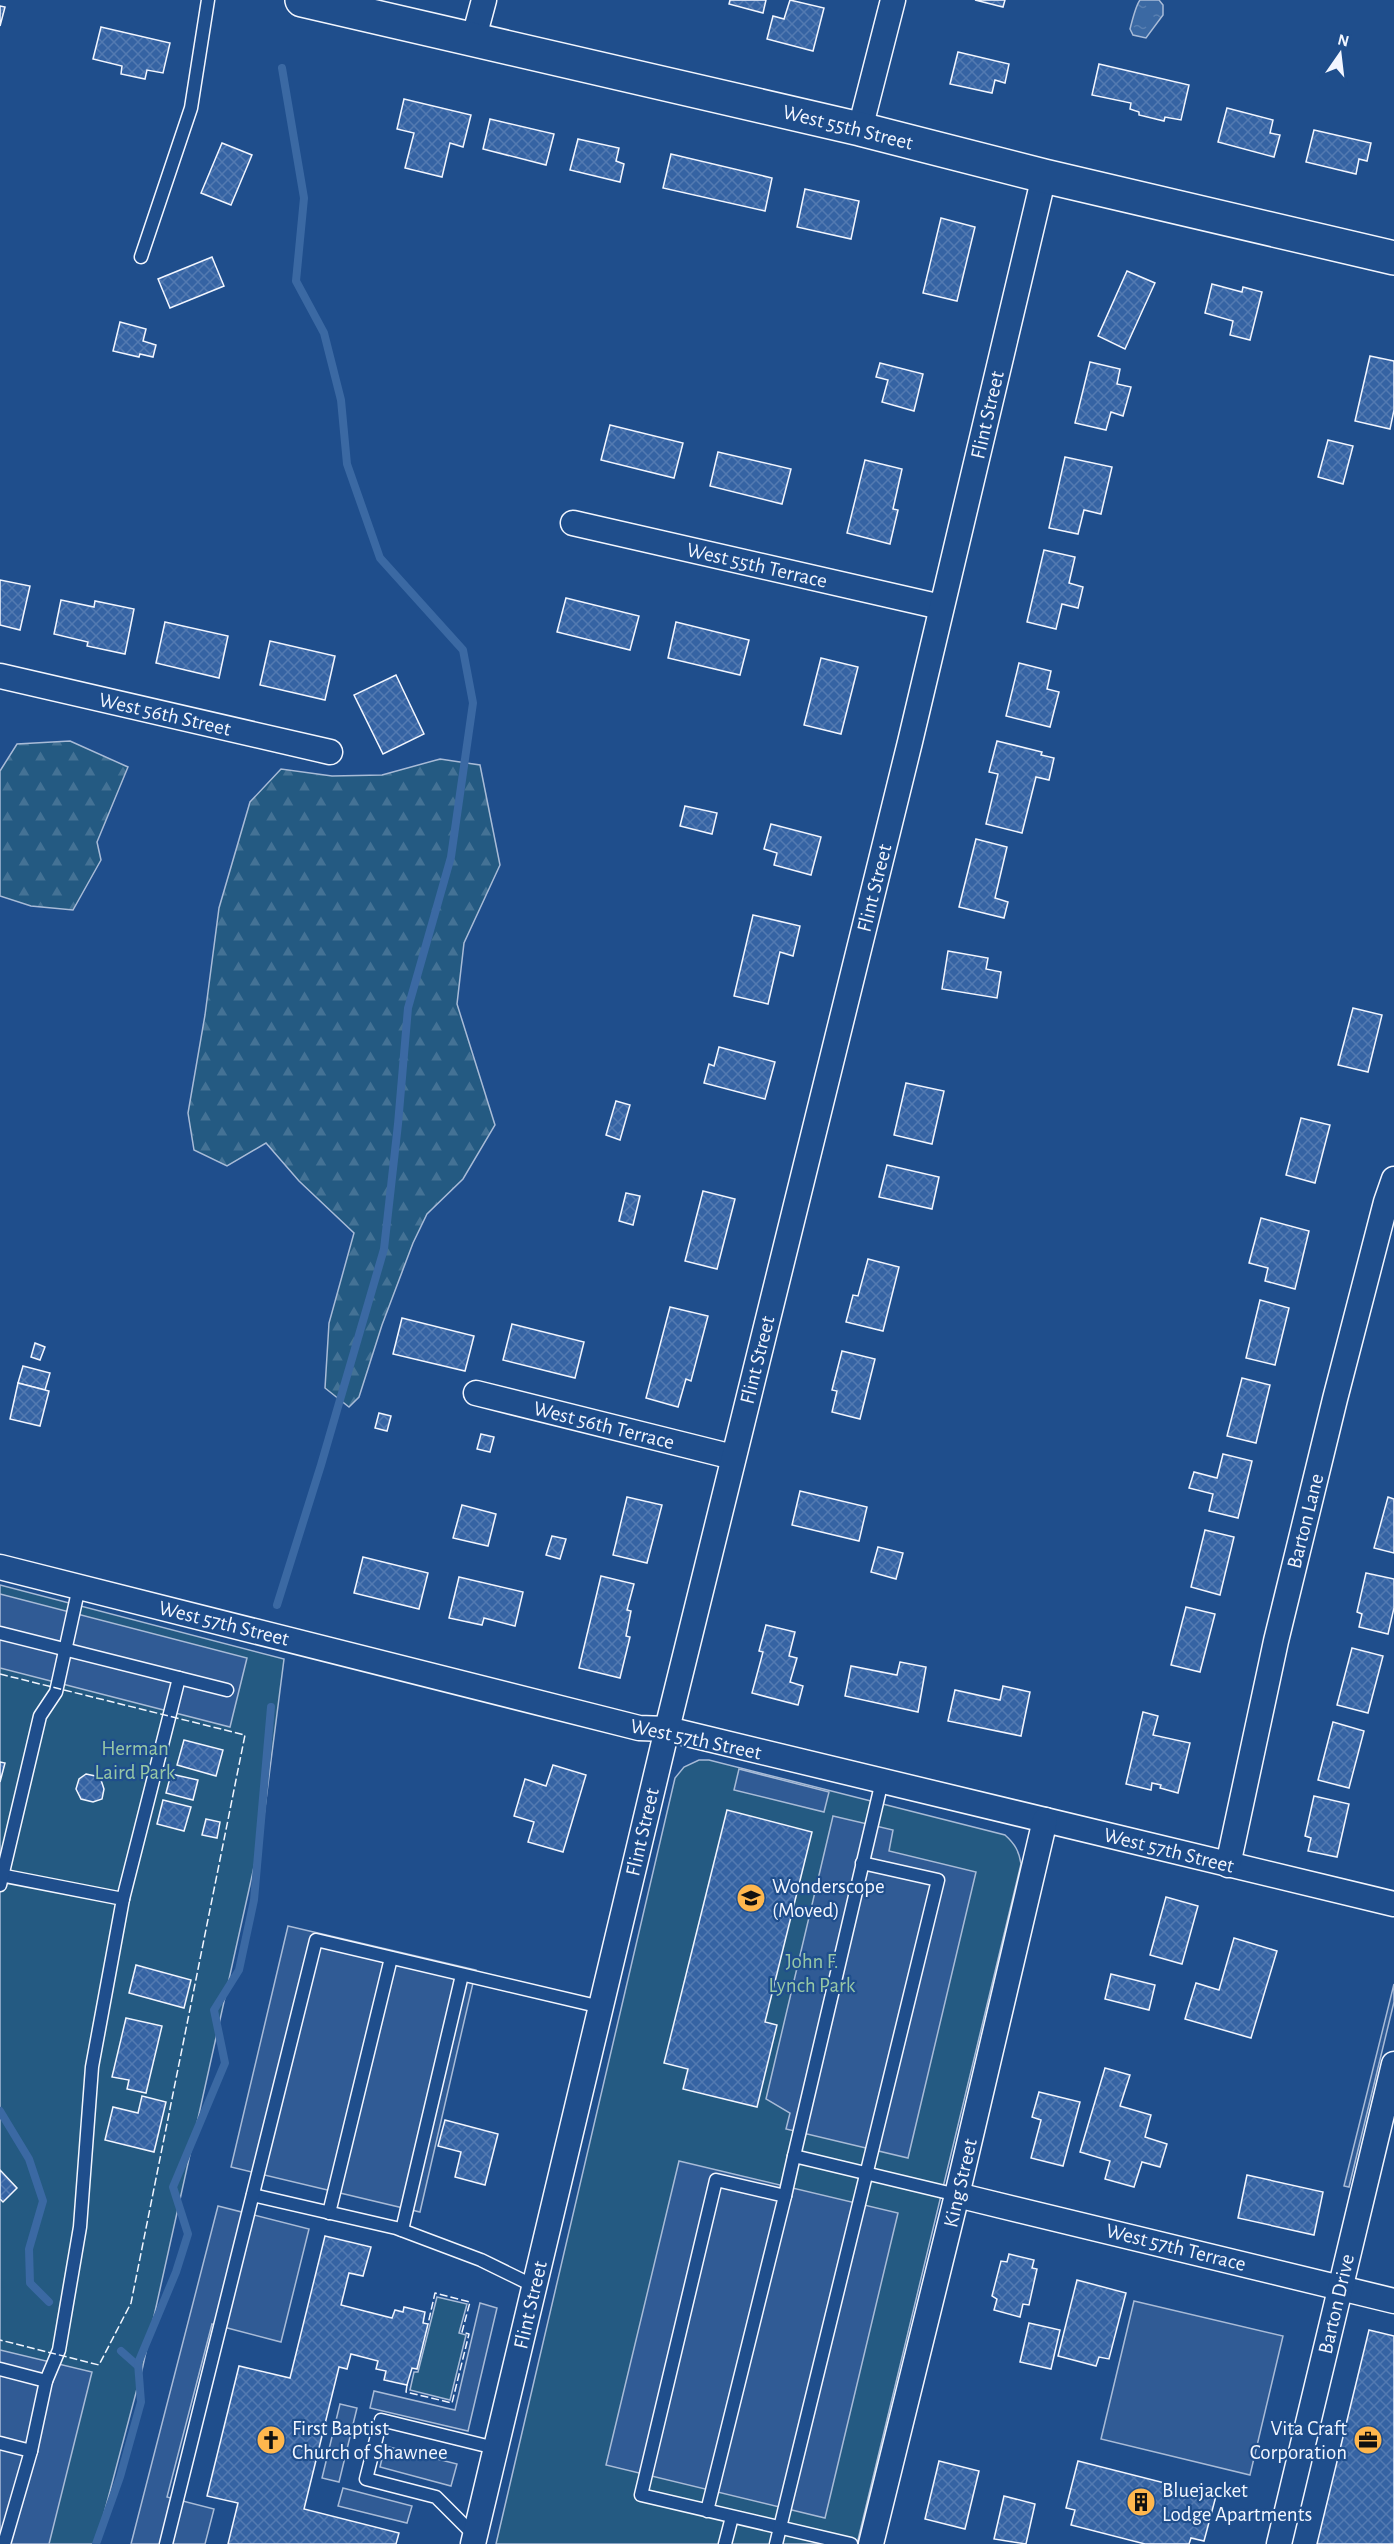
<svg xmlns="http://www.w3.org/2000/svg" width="1394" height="2544" font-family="'Alegreya Sans',sans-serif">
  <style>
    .green { fill: #245a82; stroke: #a8bbd7; stroke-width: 1.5 }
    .forest { fill: url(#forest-firs); stroke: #a8bbd7; stroke-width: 1.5 }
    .parking { fill: #305b95; stroke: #a8bbd7; stroke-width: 1.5 }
    .water { fill: url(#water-ripples); stroke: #a8bbd7; stroke-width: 1.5 }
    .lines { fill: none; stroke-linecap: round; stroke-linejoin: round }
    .stream { stroke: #3b69a3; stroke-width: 8 }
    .building { fill: url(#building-cross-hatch); stroke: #f2f6ff; stroke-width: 1.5 }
    .lane-casing { stroke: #f2f6ff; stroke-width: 15 }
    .street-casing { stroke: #f2f6ff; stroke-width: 27 }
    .secondary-casing { stroke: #f2f6ff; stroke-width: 36 }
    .lane { stroke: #1f4e8c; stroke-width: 12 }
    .street { stroke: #1f4e8c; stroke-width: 24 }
    .secondary { stroke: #1f4e8c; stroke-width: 33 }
    .fence { stroke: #f2f6ff; stroke-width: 1.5; stroke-dasharray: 8 3; stroke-linecap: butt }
    .labels { text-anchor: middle; stroke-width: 4.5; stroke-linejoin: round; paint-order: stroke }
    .street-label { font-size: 21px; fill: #f2f6ff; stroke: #1f4e8c }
    .park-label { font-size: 21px; fill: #97c8a6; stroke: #1f4e8c }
    .poi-label { font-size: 21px; fill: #f2f6ff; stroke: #1f4e8c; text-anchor: start }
  </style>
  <defs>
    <pattern id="forest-firs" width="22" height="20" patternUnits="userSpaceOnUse" patternTransform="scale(1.5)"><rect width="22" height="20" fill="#245a82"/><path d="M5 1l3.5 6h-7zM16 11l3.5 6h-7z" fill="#447295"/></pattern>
    <pattern id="water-ripples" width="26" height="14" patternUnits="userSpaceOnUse" patternTransform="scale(1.5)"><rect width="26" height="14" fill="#3b69a3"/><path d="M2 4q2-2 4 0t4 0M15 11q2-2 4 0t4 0" fill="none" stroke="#587fb1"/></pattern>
    <pattern id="building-cross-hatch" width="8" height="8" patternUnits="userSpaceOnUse" patternTransform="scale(1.5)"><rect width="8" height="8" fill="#3563a3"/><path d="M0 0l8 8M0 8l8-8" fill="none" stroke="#537ab1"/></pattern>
  </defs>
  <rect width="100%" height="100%" fill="#1f4e8c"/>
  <!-- green -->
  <g class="green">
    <path d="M0,1585L284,1659L262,1831L142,2370L96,2544H0Z"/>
    <path d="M699,1760H709L1005,1835C1015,1844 1019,1851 1021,1864L857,2544H496L675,1778L684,1767Z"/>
    <path d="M437,2297L467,2304L459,2333L466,2335L450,2400L410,2390L414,2372H418Z"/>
  </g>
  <!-- forest -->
  <g class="forest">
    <path d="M70,741L128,767L97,842L101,860L73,910L31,906L0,896V771L17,744Z"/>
    <path d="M440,759L480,765L500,865L464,943L457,1004L495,1125L463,1179L427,1214L413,1243L382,1325L359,1397L349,1407L325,1388L329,1323L354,1233L299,1181L266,1143L227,1166L194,1150L188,1113L205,1015L219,908L250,802L281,769L332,776L382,775Z"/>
  </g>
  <!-- parking -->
  <g class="parking">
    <path d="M0,1594L247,1658L230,1727L0,1668Z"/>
    <path d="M739,1769L829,1792L824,1812L734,1790Z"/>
    <path d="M833,1816L893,1830L889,1851L976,1872L908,2158L786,2129L790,2113L766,2099Z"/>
    <path d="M288,1926L476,1970L420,2212L231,2167Z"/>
    <path d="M1394,1984V2002L1349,2187L1344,2186Z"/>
    <path d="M679,2161L898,2213L825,2518L606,2465Z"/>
    <path d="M218,2206L309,2229L281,2342L212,2324L167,2497L214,2509L205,2544H131Z"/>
    <path d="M1134,2301L1283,2336L1250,2475L1101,2439Z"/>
    <path d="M480,2303L497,2308L468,2431L370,2408L374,2391L455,2410Z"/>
    <path d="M0,2350L92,2372L49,2544H0Z"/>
    <path d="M340,2404L357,2408L339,2482L322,2478Z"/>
    <path d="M385,2446L457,2464L451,2486L380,2467Z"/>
    <path d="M343,2488L412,2506L407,2523L338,2506Z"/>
  </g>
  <!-- water -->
  <path class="water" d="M1140,0H1159L1163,5V15L1146,38L1133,35L1130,29C1132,21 1136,5 1140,0Z"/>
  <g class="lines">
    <!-- stream -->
    <g class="stream">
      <path d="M277,1605L321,1465L384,1249L398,1124L408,1008L451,857L473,703L463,650L380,558L347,464L341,400L324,333L296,281L304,198L282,68"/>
      <path d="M0,2111L29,2159L43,2201L29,2249L30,2283L49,2302"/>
      <path d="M121,2351L138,2366"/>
      <path d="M96,2544L120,2477L141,2402L138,2363L176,2272L188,2234L173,2187L225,2063L214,2010L239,1970L254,1900L271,1707"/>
    </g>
  </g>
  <!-- building -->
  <g class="building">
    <path d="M730,0H766L763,13L729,4Z"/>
    <path d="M790,0L824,8L813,51L767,39L773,16L784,19Z"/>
    <path d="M975,0H1005L1003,7Z"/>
    <path d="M0,6L5,7L0,26Z"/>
    <path d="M101,27L170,43L163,73L147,70L145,79L121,74L122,66L93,59Z"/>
    <path d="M958,52L1009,64L1005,83L995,80L992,93L950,84Z"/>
    <path d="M1099,64L1189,85L1181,120L1165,117L1164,121L1139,115V112L1130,109L1131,103L1092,95Z"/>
    <path d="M404,99L471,115L463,147L450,143L442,177L405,168L414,133L397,129Z"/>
    <path d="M1227,108L1273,120L1270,133L1280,135L1274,157L1218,142Z"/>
    <path d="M490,119L554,134L546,165L483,149Z"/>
    <path d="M1314,130L1371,143L1367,161L1359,159L1356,174L1306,162Z"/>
    <path d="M578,139L619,148L616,161L624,164L620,182L570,170Z"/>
    <path d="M222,143L252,155L231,205L201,193Z"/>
    <path d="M671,154L772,178L765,211L663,188Z"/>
    <path d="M805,189L859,201L851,239L797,227Z"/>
    <path d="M941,218L975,227L957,301L923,293Z"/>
    <path d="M212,257L224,286L170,308L158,279Z"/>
    <path d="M1127,271L1155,283L1125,349L1098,336Z"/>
    <path d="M1212,284L1242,292L1243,287L1262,292L1250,340L1230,335L1233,321L1205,313Z"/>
    <path d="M120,322L146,329L143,341L156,345L153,357L140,354L139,357L113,351Z"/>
    <path d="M1370,356L1394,361V410L1390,429L1355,421Z"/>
    <path d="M1090,362L1120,369L1117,384L1131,387L1123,416L1111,412L1106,430L1075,423Z"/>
    <path d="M880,363L923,374L914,411L882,402L888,380L876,377Z"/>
    <path d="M610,425L683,443L674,478L601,460Z"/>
    <path d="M1328,440L1353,446L1343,484L1318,477Z"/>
    <path d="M718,452L791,469L782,504L710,486Z"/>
    <path d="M1065,457L1112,467L1101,514L1084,510L1078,534L1049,528Z"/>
    <path d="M865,460L902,469L893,509L898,510L890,544L847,533Z"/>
    <path d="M1044,550L1075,557L1069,583L1083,587L1078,608L1062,604L1056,629L1027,622Z"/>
    <path d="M0,580L30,586L20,630L0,625Z"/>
    <path d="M566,598L639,616L630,650L557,632Z"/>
    <path d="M61,600L94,607L95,601L134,609L125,654L87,646L88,642L54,634Z"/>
    <path d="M165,622L228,636L219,678L156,663Z"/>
    <path d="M676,622L749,640L740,675L668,658Z"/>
    <path d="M270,641L335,656L325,700L260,685Z"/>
    <path d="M821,658L858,667L841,734L804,725Z"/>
    <path d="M1019,663L1051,671L1047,689L1059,692L1050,727L1006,716Z"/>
    <path d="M396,675L424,734L383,754L354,695Z"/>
    <path d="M997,741L1042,752L1041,755L1054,758L1049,780L1036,777L1022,833L986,824L998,774L989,772Z"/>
    <path d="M685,806L717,813L712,834L680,826Z"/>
    <path d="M771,824L821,837L811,875L774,865L777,853L764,849Z"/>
    <path d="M976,839L1007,847L995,898L1008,902L1004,918L959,907Z"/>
    <path d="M753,915L800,926L793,956L780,952L768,1004L734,996Z"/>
    <path d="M948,951L988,958L986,969L1001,972L997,998L942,989Z"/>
    <path d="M1353,1008L1382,1015L1368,1072L1338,1065Z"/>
    <path d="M719,1047L775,1062L765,1099L704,1083L709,1064L714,1066Z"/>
    <path d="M906,1083L944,1091L932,1144L894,1135Z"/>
    <path d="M616,1101L630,1105L620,1140L606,1135Z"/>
    <path d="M1301,1118L1330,1125L1315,1183L1286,1175Z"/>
    <path d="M887,1165L939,1177L932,1209L879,1197Z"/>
    <path d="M703,1191L735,1199L717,1269L685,1261Z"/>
    <path d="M626,1193L640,1196L633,1225L619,1221Z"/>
    <path d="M1261,1218L1309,1231L1295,1289L1265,1281L1268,1268L1249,1263Z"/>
    <path d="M868,1259L899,1267L883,1331L846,1322L853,1295L858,1296Z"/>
    <path d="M1260,1300L1289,1308L1275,1365L1246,1358Z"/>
    <path d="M670,1307L708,1316L691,1381L686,1379L678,1407L646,1398Z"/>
    <path d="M402,1318L474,1336L465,1371L393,1354Z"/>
    <path d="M512,1324L584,1342L575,1378L503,1360Z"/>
    <path d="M35,1343L45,1347L40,1360L31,1357Z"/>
    <path d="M842,1351L875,1359L860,1419L832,1412L837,1391L832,1390Z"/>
    <path d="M23,1366L50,1373L45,1390L18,1383Z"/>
    <path d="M1242,1378L1270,1385L1256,1443L1227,1436Z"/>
    <path d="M18,1383L49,1391L40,1426L10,1419Z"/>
    <path d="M379,1413L391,1416L387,1431L375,1428Z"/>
    <path d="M481,1434L494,1437L490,1452L477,1449Z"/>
    <path d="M1223,1454L1252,1461L1238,1518L1209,1511L1213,1494L1189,1488L1194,1472L1217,1478Z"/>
    <path d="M800,1491L867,1507L859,1541L792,1525Z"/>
    <path d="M627,1497L662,1505L647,1563L613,1555Z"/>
    <path d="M1388,1497L1394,1499V1553L1374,1548Z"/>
    <path d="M462,1505L496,1514L488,1546L453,1538Z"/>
    <path d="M1205,1530L1234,1537L1220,1595L1191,1587Z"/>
    <path d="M552,1536L566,1539L560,1559L546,1555Z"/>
    <path d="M878,1547L903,1553L896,1579L871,1572Z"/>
    <path d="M363,1557L428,1573L419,1609L354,1593Z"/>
    <path d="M1366,1573L1394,1579V1608L1388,1634L1359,1627L1362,1614L1357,1612Z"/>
    <path d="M601,1576L634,1584L627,1610L631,1611L626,1636L630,1637L620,1678L579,1668Z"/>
    <path d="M459,1577L523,1592L515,1626L484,1618L482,1625L449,1618Z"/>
    <path d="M1186,1607L1215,1614L1200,1672L1171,1665Z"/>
    <path d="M766,1625L795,1632L789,1656L797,1658L790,1682L803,1686L798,1705L752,1693L763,1652L759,1651Z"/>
    <path d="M1352,1648L1383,1656L1368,1713L1337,1705Z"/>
    <path d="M900,1662L926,1667L918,1712L845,1696L851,1666L897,1675Z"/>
    <path d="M1003,1686L1030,1692L1021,1736L948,1721L955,1690L1000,1700Z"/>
    <path d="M1143,1712L1158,1716L1153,1735L1190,1743L1178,1793L1160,1788L1161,1785L1152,1783L1151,1790L1126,1784Z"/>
    <path d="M1333,1722L1364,1731L1349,1788L1318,1780Z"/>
    <path d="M184,1740L223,1750L216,1776L177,1765Z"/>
    <path d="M0,1762L5,1763L0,1782Z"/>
    <path d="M553,1765L586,1775L563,1852L528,1842L534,1822L514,1816L525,1779L546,1786Z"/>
    <path d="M86,1774L100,1777L104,1789L102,1799L93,1802L81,1799L76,1789L79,1779Z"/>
    <path d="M171,1774L198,1780L193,1800L166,1793Z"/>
    <path d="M1314,1796L1349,1804L1337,1857L1308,1851L1311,1838L1305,1836Z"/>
    <path d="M163,1800L191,1807L184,1831L157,1824Z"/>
    <path d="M727,1810L812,1832L765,2022L777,2025L757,2107L683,2089L688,2069L664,2063Z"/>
    <path d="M206,1819L220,1822L217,1838L202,1835Z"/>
    <path d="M1166,1897L1198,1906L1182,1964L1150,1955Z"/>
    <path d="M1234,1938L1277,1951L1251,2038L1185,2019L1196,1983L1219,1990Z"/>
    <path d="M136,1965L191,1980L184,2008L129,1993Z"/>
    <path d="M1111,1974L1155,1985L1149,2010L1105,1999Z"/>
    <path d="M126,2018L162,2026L146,2093L127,2089L129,2080L112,2077Z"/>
    <path d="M1105,2068L1130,2075L1120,2106L1151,2115L1145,2137L1167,2144L1160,2167L1142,2162L1134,2187L1105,2179L1110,2161L1080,2152Z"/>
    <path d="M1039,2092L1080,2102L1063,2166L1031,2158L1041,2120L1032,2117Z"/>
    <path d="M142,2096L166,2102L154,2152L105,2140L113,2107L138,2113Z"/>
    <path d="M445,2120L498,2134L485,2185L455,2177L461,2152L438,2146Z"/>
    <path d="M0,2170L17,2188L3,2202L0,2199Z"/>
    <path d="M1247,2175L1323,2192L1314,2235L1238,2218Z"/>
    <path d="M325,2236L371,2247L363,2276L349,2273L341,2305L392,2318L395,2310L403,2312L404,2307L425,2312L423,2323L428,2324L417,2369L412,2368L407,2385L384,2380L386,2371L376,2369L378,2361L351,2354L347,2369L339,2367L304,2509L399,2533L396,2544H228L238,2503L207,2496L239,2366L290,2378Z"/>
    <path d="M1009,2254L1034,2260L1032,2268L1037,2269L1029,2305L1023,2304L1020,2317L994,2310L997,2299L992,2296L1001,2261L1007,2262Z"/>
    <path d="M1077,2280L1126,2293L1109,2359L1099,2357L1096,2366L1058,2356Z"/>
    <path d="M1029,2323L1060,2330L1051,2369L1020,2362Z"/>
    <path d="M1369,2330L1394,2336V2544H1317Z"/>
    <path d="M939,2461L979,2471L965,2529L925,2519Z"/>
    <path d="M1078,2461L1216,2496L1204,2541L1191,2538L1189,2544H1145L1071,2525L1075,2510L1066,2508Z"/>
    <path d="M1004,2496L1035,2504L1026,2544L994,2539Z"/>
  </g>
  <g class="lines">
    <!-- lane casing -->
    <g class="lane-casing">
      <g id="lane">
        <path d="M141,257L191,108L208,0"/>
        <path d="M0,1633L227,1690"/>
        <path d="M0,1875L123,1899L92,2067L80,2227L59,2350L46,2381"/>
        <path d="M0,1885L40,1716L56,1692L79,1587"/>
        <path d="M123,1899L179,1678"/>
        <path d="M794,2156L882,1781"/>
        <path d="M253,2195L396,2228L481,2260L534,2286"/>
        <path d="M785,2196L794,2156L957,2195"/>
        <path d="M329,2213L391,1958"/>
        <path d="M402,2230L462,1975"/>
        <path d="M0,2369L46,2381L31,2451L4,2544"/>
        <path d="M0,2443L31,2451"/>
        <path d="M707,2511L785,2196L716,2180L641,2495L851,2544"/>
        <path d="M475,2536L436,2497L366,2479L381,2420L495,2448"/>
        <path d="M166,2544L316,1940L601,2007"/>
        <path d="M725,2544L732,2517"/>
        <path d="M776,2544L938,1880L862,1863"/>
      </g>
    </g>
    <!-- street casing -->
    <g class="street-casing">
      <g id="street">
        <path d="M473,41L484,0"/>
        <path d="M860,129L893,0"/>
        <path d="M573,523L941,607"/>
        <path d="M0,676L330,752"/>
        <path d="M476,1393L733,1457"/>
        <path d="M0,1567L639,1728L667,1729L1394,1904"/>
        <path d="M1228,1865L1276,1641L1335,1399L1386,1202L1394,1179"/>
        <path d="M957,2195L1394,2301"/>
        <path d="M473,2544L667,1729L910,742L1044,176"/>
        <path d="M871,2544L957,2195L1045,1820"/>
        <path d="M1279,2544L1394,2064"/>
      </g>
    </g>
    <!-- secondary casing -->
    <g class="secondary-casing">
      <path id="secondary" d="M302,0L860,129L1044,176L1394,258"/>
    </g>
    <!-- lane -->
    <use href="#lane" class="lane"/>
    <!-- street -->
    <use href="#street" class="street"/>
    <!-- secondary -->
    <use href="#secondary" class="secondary"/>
    <!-- fence -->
    <g class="fence">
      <path d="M0,1674L245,1735L131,2303L99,2365L0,2340"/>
      <path d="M407,2385L406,2392L452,2403L469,2334L462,2332L470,2302L435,2293L428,2324"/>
    </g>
  </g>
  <!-- icons -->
  <defs>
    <g id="school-disc" transform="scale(1.5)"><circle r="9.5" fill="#ffb74d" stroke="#1f4e8c"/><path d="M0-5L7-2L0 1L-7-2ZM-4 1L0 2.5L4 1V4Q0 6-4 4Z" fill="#111"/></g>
    <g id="church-disc" transform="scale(1.5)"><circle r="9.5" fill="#ffb74d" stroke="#1f4e8c"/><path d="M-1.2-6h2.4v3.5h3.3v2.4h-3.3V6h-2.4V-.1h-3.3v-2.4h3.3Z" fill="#111"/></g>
    <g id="office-disc" transform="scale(1.5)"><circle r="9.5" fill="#ffb74d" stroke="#1f4e8c"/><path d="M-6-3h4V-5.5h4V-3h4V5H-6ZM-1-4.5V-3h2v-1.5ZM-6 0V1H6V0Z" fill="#111"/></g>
    <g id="building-disc" transform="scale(1.5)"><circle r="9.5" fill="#ffb74d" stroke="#1f4e8c"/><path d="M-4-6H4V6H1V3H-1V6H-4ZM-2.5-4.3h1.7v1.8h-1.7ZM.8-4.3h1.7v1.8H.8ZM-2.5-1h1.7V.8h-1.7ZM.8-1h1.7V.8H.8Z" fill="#111"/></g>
  </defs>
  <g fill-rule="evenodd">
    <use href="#school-disc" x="751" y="1898"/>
    <use href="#church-disc" x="271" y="2440"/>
    <use href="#office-disc" x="1368" y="2440"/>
    <use href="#building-disc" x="1141" y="2502"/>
  </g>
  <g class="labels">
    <!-- street labels -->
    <g class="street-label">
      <text transform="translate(848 127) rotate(14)" y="7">West 55th Street</text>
      <text transform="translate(987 415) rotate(-77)" y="7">Flint Street</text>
      <text transform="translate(757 565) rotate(13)" y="7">West 55th Terrace</text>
      <text transform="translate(165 714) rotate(13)" y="7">West 56th Street</text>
      <text transform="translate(874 888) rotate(-76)" y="7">Flint Street</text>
      <text transform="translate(757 1360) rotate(-76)" y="7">Flint Street</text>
      <text transform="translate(604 1425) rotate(14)" y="7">West 56th Terrace</text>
      <text transform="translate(1305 1521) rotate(-76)" y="7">Barton Lane</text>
      <text transform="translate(224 1623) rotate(14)" y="7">West 57th Street</text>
      <text transform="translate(696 1739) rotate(12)" y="7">West 57th Street</text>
      <text transform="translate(642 1832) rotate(-77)" y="7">Flint Street</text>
      <text transform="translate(1169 1850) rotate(14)" y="7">West 57th Street</text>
      <text transform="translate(960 2183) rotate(-77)" y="7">King Street</text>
      <text transform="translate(1176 2247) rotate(14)" y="7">West 57th Terrace</text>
      <text transform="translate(1336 2304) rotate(-77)" y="7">Barton Drive</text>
      <text transform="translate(530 2305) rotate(-77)" y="7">Flint Street</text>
    </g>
    <!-- park labels -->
    <g class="park-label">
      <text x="135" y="1755">Herman<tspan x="135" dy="24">Laird Park</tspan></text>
      <text x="812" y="1968">John F.<tspan x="812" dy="24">Lynch Park</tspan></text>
    </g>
    <!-- poi labels -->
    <g class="poi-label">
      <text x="772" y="1893">Wonderscope<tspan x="772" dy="24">(Moved)</tspan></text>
      <text x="292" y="2435">First Baptist<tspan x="292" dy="24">Church of Shawnee</tspan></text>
      <text x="1347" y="2435" text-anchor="end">Vita Craft<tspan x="1347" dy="24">Corporation</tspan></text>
      <text x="1162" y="2497">Bluejacket<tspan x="1162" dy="24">Lodge Apartments</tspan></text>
    </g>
  </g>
  <!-- north arrow -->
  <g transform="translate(1340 54) rotate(14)" stroke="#1f4e8c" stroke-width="4.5" paint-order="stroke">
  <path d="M0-4.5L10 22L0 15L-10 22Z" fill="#f2f6ff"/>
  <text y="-9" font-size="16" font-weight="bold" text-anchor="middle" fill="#f2f6ff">N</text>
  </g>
</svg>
